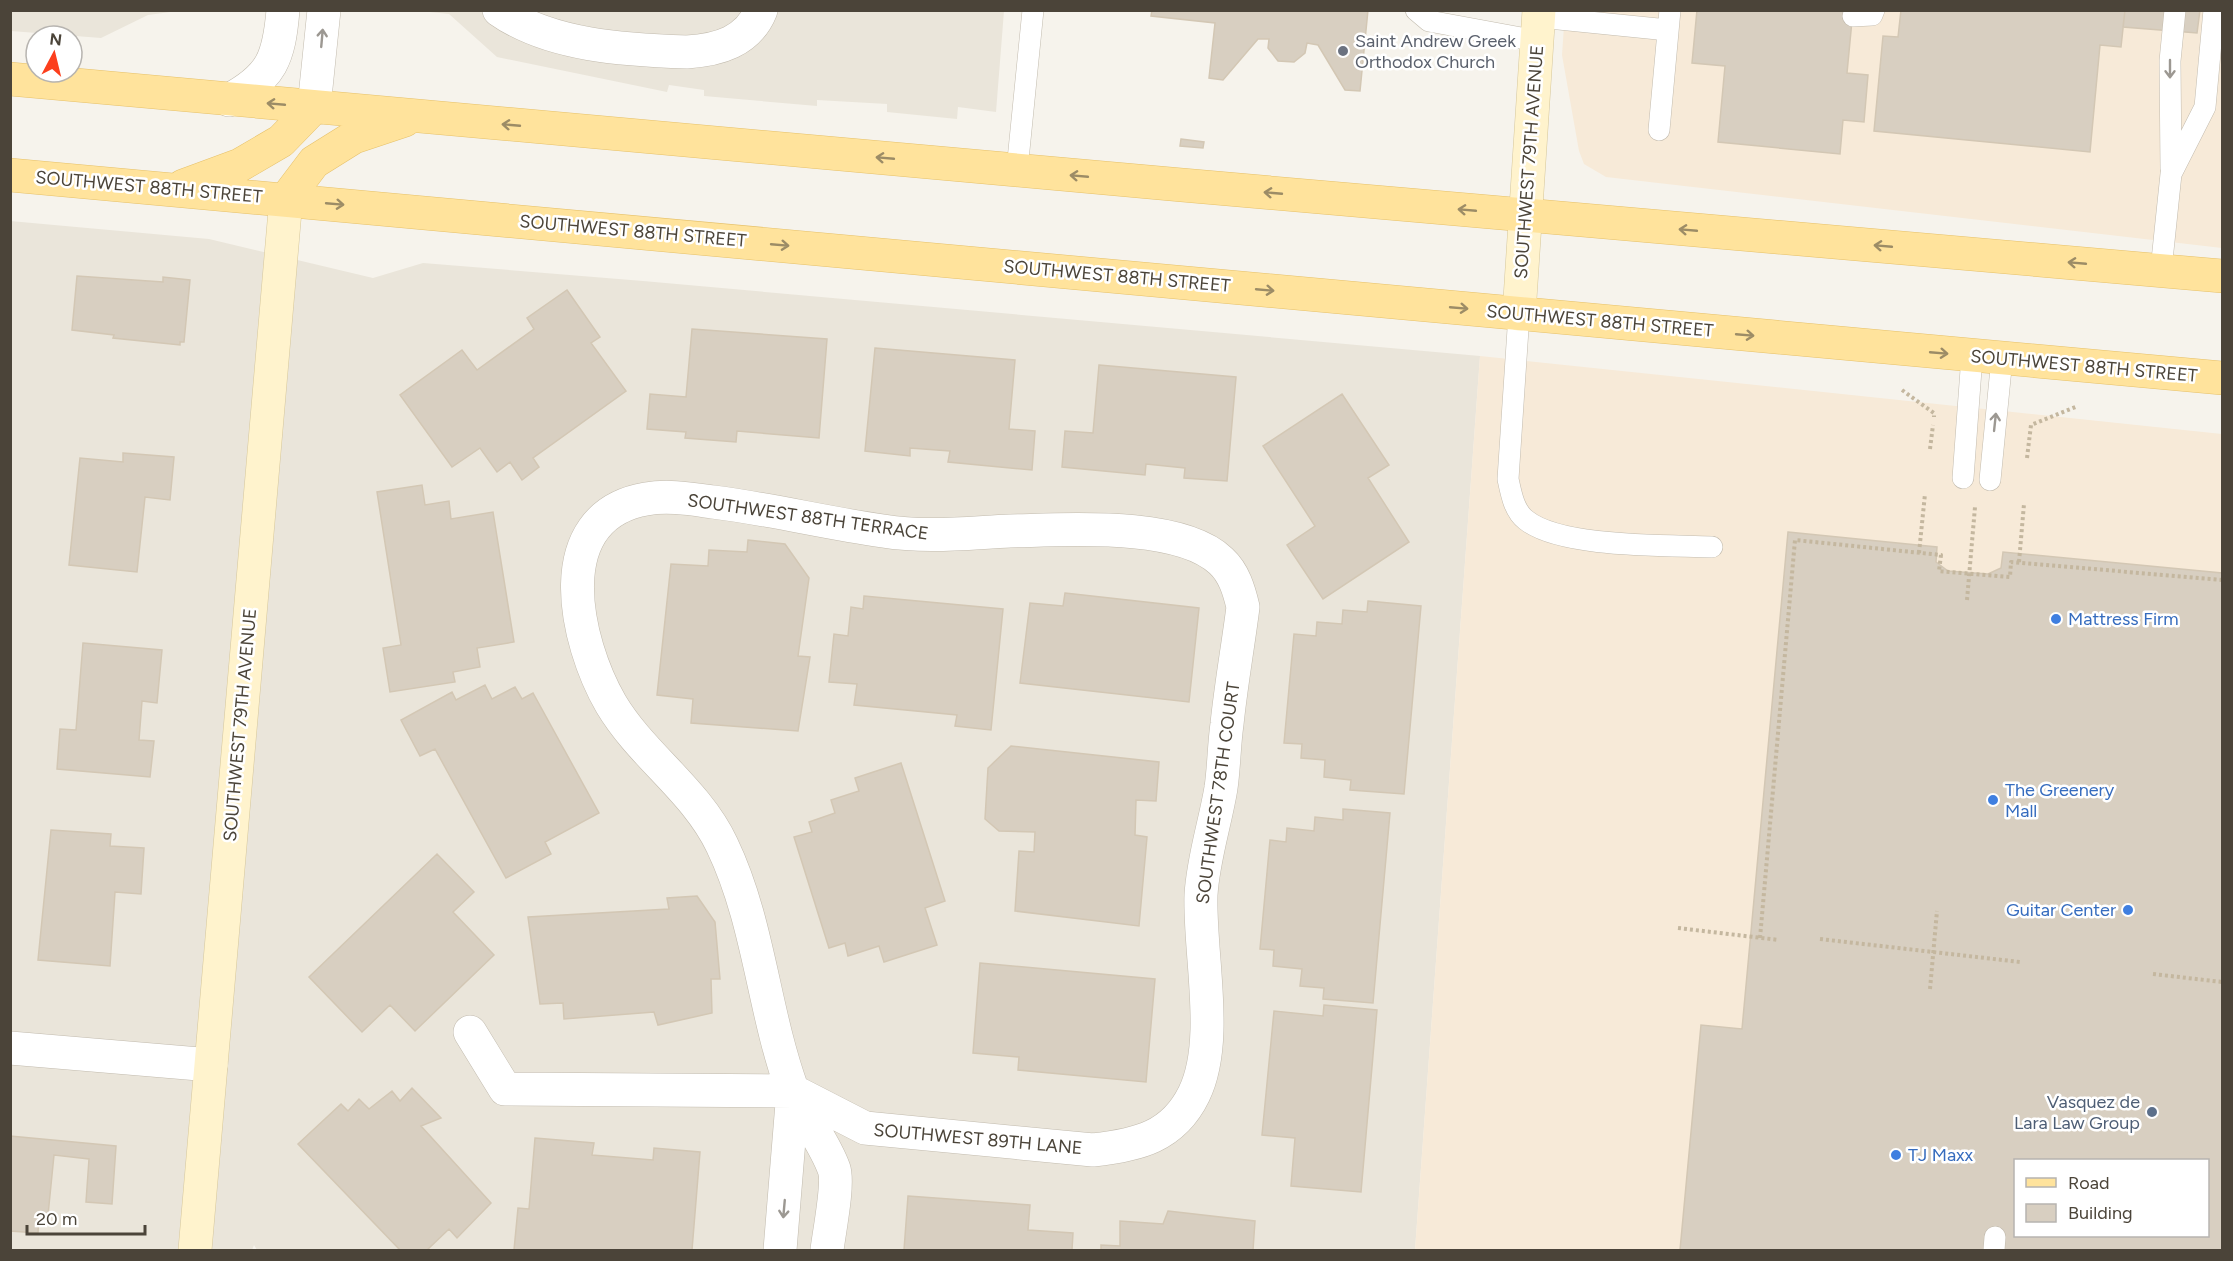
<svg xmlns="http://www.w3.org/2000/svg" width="2233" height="1261" viewBox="0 0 2233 1261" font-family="Figtree,sans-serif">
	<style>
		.residential { fill: #eae5da }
		.commercial { fill: #f7ead8; fill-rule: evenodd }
		.building { fill: #d8cfc1; stroke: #d3c7b4; stroke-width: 1.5; fill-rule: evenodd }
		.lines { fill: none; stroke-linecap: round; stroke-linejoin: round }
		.lane-casing { stroke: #c2bbae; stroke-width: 22 }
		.street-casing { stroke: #c2bbae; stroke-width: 34 }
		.secondary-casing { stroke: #d6c79b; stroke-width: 34 }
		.primary-casing { stroke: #e6c16a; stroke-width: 34 }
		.path { stroke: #c4b79f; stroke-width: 4; stroke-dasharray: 3 3; stroke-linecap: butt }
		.lane { stroke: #fff; stroke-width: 21 }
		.street { stroke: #fff; stroke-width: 33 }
		.secondary { stroke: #fff3cd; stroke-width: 33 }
		.primary { stroke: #ffe39c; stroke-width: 33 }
		.oneway { stroke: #9c9892 }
		.oneway2 { stroke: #9c8c66 }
		.worship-dot { fill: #6b7280; stroke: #fff; stroke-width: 2 }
		.shop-dot { fill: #3f7fe0; stroke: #fff; stroke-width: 2 }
		.service-dot { fill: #5c6f8a; stroke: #fff; stroke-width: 2 }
		.labels { text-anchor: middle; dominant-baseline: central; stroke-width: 5; stroke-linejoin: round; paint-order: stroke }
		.worship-label { font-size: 18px; fill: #5b616d; stroke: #fff; text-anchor: start }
		.street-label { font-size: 18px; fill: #4b4439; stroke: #fff }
		.shop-label { font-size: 18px; fill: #366cbe; stroke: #fff; text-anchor: start }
		.service-label { font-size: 18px; fill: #4e5e75; stroke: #fff; text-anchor: end }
	</style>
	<rect width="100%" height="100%" fill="#f6f3ec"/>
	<path class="residential" d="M 10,11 L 11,10 L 178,11 L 148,15 L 101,38 L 11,31 Z
		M 420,11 L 1004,11 L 996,112 L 958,107 L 957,119 L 887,112 L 887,104 L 817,100 L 817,106 L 704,96 L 704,90 L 669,85 L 667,92 L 497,57 L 449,14 Z
		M 10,221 L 209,239 L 373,278 L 423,263 L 643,281 L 1480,356 L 1415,1250 L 257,1250 L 254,1245 L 252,1250 L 11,1250 Z"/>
	<path class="commercial" d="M 1565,11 L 2222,11 L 2222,248 L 1606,177 L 1584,164 L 1579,151 L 1562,55 Z
		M 1480,356 L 2222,434 L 2222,1250 L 1415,1250 ZM 2016,1160 L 2208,1160 L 2208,1236 L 2016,1236 Z"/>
	<path class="building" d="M 1152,10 L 1368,10 L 1360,91 L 1345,90 L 1318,45 L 1307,43 L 1305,53 L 1294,62 L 1278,61 L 1268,48 L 1269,39 L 1258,39 L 1223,80 L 1209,78 L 1215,23 L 1151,16 Z
		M 1697,10 L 1853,10 L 1847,73 L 1868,75 L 1864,122 L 1843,120 L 1840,154 L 1718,142 L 1725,66 L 1692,63 Z
		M 1901,10 L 2125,10 L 2121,47 L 2100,45 L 2090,152 L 1874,131 L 1883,36 L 1898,37 Z
		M 2125,10 L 2200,10 L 2197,33 L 2123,27 Z
		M 1181,139 L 1204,142 L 1203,148 L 1180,146 Z
		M 77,276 L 163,282 L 163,277 L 190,280 L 184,342 L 180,342 L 180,345 L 113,338 L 114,335 L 72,330 Z
		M 567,290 L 600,337 L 591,343 L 626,391 L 533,458 L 539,467 L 522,480 L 510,462 L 497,472 L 480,448 L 452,467 L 400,395 L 462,350 L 477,370 L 534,329 L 527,318 Z
		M 692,329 L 827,339 L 819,438 L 737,431 L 736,442 L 685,438 L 686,432 L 647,429 L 650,394 L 686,397 Z
		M 875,348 L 1015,360 L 1009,429 L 1035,431 L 1032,470 L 948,462 L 950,451 L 910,448 L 910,456 L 865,451 Z
		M 1099,365 L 1236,377 L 1227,481 L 1184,478 L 1185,468 L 1146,464 L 1145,475 L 1062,467 L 1065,431 L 1093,433 Z
		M 1342,394 L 1389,465 L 1368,478 L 1409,542 L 1323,599 L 1287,545 L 1315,526 L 1263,446 Z
		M 123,453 L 174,457 L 170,500 L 145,497 L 137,572 L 69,565 L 80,458 L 123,462 Z
		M 422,485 L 425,505 L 449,501 L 451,519 L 493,512 L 514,642 L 477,648 L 480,667 L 453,672 L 455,682 L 390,692 L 383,648 L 401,645 L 377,492 Z
		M 1788,532 L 1937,547 L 1936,562 L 1948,571 L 1988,574 L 2001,568 L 2003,552 L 2222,573 L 2222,1250 L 1680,1250 L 1701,1025 L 1742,1029 ZM 2016,1160 L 2208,1160 L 2208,1236 L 2016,1236 Z
		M 748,540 L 785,544 L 809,578 L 798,656 L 810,657 L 798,731 L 691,723 L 693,699 L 657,695 L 671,564 L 708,566 L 709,550 L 747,552 Z
		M 1065,593 L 1199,608 L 1189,702 L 1020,683 L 1030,603 L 1063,606 Z
		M 864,596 L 1003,609 L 991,730 L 955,726 L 957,715 L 854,705 L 857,684 L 829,682 L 834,634 L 848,636 L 851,607 L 863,609 Z
		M 1368,601 L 1421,606 L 1404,794 L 1350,790 L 1351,780 L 1324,777 L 1325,760 L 1301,758 L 1302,744 L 1284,743 L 1294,634 L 1316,636 L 1317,622 L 1342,624 L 1343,610 L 1367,612 Z
		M 83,643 L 162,650 L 157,703 L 142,701 L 139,740 L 154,741 L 150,777 L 57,769 L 60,729 L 76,730 Z
		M 485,685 L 492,699 L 515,687 L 522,699 L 533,693 L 599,813 L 545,842 L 551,854 L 506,878 L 435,749 L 420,756 L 401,720 L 452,692 L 456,700 Z
		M 1011,746 L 1159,762 L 1156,801 L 1136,800 L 1135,835 L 1147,837 L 1139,926 L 1015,911 L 1019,851 L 1034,852 L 1035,832 L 999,831 L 985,819 L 988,768 Z
		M 901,763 L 945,901 L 925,908 L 937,945 L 884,962 L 879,946 L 848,956 L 845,943 L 829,948 L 794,837 L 812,832 L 809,822 L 835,813 L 831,800 L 859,791 L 855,778 Z
		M 1343,809 L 1390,813 L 1373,1003 L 1323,999 L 1324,988 L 1300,986 L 1302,969 L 1273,966 L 1274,950 L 1260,949 L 1270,840 L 1286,842 L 1287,828 L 1314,831 L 1315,817 L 1343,820 Z
		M 51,830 L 111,834 L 110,846 L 144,848 L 141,894 L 115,892 L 110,966 L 38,960 Z
		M 437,854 L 474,892 L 453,912 L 494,955 L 415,1031 L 390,1005 L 362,1032 L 309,977 Z
		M 697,896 L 715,922 L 720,979 L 711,979 L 712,1013 L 658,1025 L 654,1012 L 564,1019 L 563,1003 L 540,1004 L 528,917 L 669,909 L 667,898 Z
		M 980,963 L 1155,979 L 1146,1082 L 1018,1070 L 1019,1057 L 973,1053 Z
		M 1324,1005 L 1377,1010 L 1361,1192 L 1291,1186 L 1295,1138 L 1262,1135 L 1274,1011 L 1323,1016 Z
		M 412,1088 L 441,1118 L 421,1126 L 491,1203 L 457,1238 L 449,1229 L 427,1250 L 400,1250 L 298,1144 L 341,1104 L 348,1111 L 359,1099 L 369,1109 L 392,1091 L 400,1101 Z
		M 10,1136 L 116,1146 L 112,1204 L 86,1202 L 89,1159 L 54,1155 L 48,1215 L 39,1214 L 38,1233 L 10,1231 Z
		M 535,1138 L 594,1143 L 592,1155 L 653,1160 L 654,1148 L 700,1152 L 692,1250 L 514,1250 L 518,1208 L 529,1209 Z
		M 908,1196 L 1030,1205 L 1028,1230 L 1073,1233 L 1072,1250 L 904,1250 Z
		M 1168,1211 L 1255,1221 L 1253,1250 L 1101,1250 L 1101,1245 L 1120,1246 L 1120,1221 L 1163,1224 Z"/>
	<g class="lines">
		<defs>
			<path id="lane" d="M 1416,10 L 1429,21 L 1537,41
				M 1853,16 L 1872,15 L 1874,10
				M 1539,17 L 1668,30
				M 1659,130 L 1670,10
				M 2171,169 L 2170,61 L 2175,10
				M 1017,170 L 1033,10
				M 2161,270 L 2171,174 L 2205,107 L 2214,10
				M 1519,314 L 1508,479 C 1511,493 1514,511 1526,520 C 1561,548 1667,545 1712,547
				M 1963,478 L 1972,356
				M 1990,480 L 2002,358
				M 1994,1250 L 1995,1237"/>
			<path id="street" d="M 499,10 C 550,46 626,50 687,52 C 718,50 748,42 761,10
				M 229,100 C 272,77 279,58 283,10
				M 314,107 L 324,10
				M 470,1032 L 505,1089 L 793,1091 L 865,1128 L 1093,1150 C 1138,1145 1173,1137 1194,1094 C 1220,1041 1199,954 1201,895 C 1203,859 1215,824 1221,788 C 1224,767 1224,745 1227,724 C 1231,685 1238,646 1243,607 C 1239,590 1234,573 1221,561 C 1179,521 1064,530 1010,531 C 967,533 926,538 883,531 C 826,523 770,509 713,502 C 691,499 668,495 646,499 C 546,516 575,642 611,704 C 642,756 696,790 722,845 C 759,922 763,1009 792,1089 C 803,1117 824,1141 834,1169 C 839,1183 829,1233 827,1250
				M 10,1048 L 211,1065
				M 780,1250 L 793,1091"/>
			<path id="secondary" d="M 1519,314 L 1539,10
				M 195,1250 L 286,199"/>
			<path id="primary" d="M 10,79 L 1182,185 L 2222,276
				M 10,175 L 2222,378
				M 183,186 L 240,165 L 281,141 L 314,107
				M 286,199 L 314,162 L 354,137 L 405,120"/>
		</defs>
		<use href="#lane" class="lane-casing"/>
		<use href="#street" class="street-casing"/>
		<use href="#secondary" class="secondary-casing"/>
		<use href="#primary" class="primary-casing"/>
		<path class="path" d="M 1902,390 L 1934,413 L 1934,417
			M 1930,449 L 1933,425
			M 2027,458 L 2031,425 L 2078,406
			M 1919,553 L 1925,494
			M 2019,562 L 2024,504
			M 1967,600 L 1975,507
			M 1678,928 L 1779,940
			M 1760,938 L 1795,540 L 1941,555 L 1939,571 L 2010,577 L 2011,562 L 2222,580
			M 1820,939 L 2020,962
			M 2153,974 L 2222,982
			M 1930,989 L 1937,911"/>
		<use href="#lane" class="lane"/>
		<use href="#street" class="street"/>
		<use href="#secondary" class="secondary"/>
		<use href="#primary" class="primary"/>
	</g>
	<defs><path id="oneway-shaft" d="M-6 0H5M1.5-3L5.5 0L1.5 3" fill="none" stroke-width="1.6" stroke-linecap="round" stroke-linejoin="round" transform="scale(1.5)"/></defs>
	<g class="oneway">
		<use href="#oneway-shaft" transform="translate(322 38) rotate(-85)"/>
		<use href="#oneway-shaft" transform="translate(2170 69) rotate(90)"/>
		<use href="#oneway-shaft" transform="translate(1995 422) rotate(-84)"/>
		<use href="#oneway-shaft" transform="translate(784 1209) rotate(95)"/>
	</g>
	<g class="oneway2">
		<use href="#oneway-shaft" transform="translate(276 104) rotate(-175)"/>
		<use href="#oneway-shaft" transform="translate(511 125) rotate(-175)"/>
		<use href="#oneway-shaft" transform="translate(885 158) rotate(-175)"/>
		<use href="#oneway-shaft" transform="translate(1079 176) rotate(-175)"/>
		<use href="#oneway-shaft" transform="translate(1273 193) rotate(-175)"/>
		<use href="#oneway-shaft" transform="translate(335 204) rotate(5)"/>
		<use href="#oneway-shaft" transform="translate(1467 210) rotate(-175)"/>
		<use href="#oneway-shaft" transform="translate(1688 230) rotate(-175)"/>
		<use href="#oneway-shaft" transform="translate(780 245) rotate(5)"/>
		<use href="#oneway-shaft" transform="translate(1883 246) rotate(-175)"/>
		<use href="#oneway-shaft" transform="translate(2077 263) rotate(-175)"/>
		<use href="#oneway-shaft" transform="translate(1265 290) rotate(5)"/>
		<use href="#oneway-shaft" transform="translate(1459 308) rotate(5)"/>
		<use href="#oneway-shaft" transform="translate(1745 335) rotate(5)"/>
		<use href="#oneway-shaft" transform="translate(1939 353) rotate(5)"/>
	</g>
	<circle class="worship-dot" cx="1343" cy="51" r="6"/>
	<g class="shop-dot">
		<circle cx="2056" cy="619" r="6"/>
		<circle cx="1993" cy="800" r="6"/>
		<circle cx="2128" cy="910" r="6"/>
		<circle cx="1896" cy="1155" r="6"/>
	</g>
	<circle class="service-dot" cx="2152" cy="1112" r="6"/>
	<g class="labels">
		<g class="worship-label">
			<text x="1355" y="41">Saint Andrew Greek<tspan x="1355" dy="21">Orthodox Church</tspan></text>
		</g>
		<g class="street-label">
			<text transform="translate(1529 162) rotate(-86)">SOUTHWEST 79TH AVENUE</text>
			<text transform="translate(149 187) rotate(5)">SOUTHWEST 88TH STREET</text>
			<text transform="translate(633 231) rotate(5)">SOUTHWEST 88TH STREET</text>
			<text transform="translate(1117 276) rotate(5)">SOUTHWEST 88TH STREET</text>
			<text transform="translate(1600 321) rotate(5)">SOUTHWEST 88TH STREET</text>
			<text transform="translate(2084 366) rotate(5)">SOUTHWEST 88TH STREET</text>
			<text transform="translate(808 517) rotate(8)">SOUTHWEST 88TH TERRACE</text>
			<text transform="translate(240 725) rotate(-85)">SOUTHWEST 79TH AVENUE</text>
			<text transform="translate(1218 793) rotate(-82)">SOUTHWEST 78TH COURT</text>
			<text transform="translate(978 1139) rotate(5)">SOUTHWEST 89TH LANE</text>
		</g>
		<g class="shop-label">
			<text x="2068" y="619">Mattress Firm</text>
			<text x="2005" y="790">The Greenery<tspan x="2005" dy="21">Mall</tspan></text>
			<text x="2116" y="910" text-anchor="end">Guitar Center</text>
			<text x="1908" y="1155">TJ Maxx</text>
		</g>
		<g class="service-label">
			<text x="2140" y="1102">Vasquez de<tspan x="2140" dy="21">Lara Law Group</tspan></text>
		</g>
	</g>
	<rect width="2233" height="1261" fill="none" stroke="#4b4439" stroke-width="24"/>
	<rect x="2014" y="1159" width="195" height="78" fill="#ffffff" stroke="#b7b4b0" stroke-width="1.5"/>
	<rect x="2026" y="1178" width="30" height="9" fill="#ffe39c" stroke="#b7b4b0" stroke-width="1.5"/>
	<text x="2068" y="1189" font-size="18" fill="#4b4439">Road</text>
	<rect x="2026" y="1204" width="30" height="18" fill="#d8cfc1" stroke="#b7b4b0" stroke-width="1.5"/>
	<text x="2068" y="1219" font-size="18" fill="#4b4439">Building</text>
	<g transform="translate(54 54) rotate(7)"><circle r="28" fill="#ffffff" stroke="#b7b4b0" stroke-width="1.5"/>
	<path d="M0-4.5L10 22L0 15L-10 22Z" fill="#fc3f1d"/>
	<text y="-9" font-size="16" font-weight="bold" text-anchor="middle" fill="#4b4439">N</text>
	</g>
	<path d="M27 1225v9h118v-9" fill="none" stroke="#4b4439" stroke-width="3"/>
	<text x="36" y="1225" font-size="18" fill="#4b4439" stroke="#ffffff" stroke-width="4.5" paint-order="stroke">20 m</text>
</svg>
